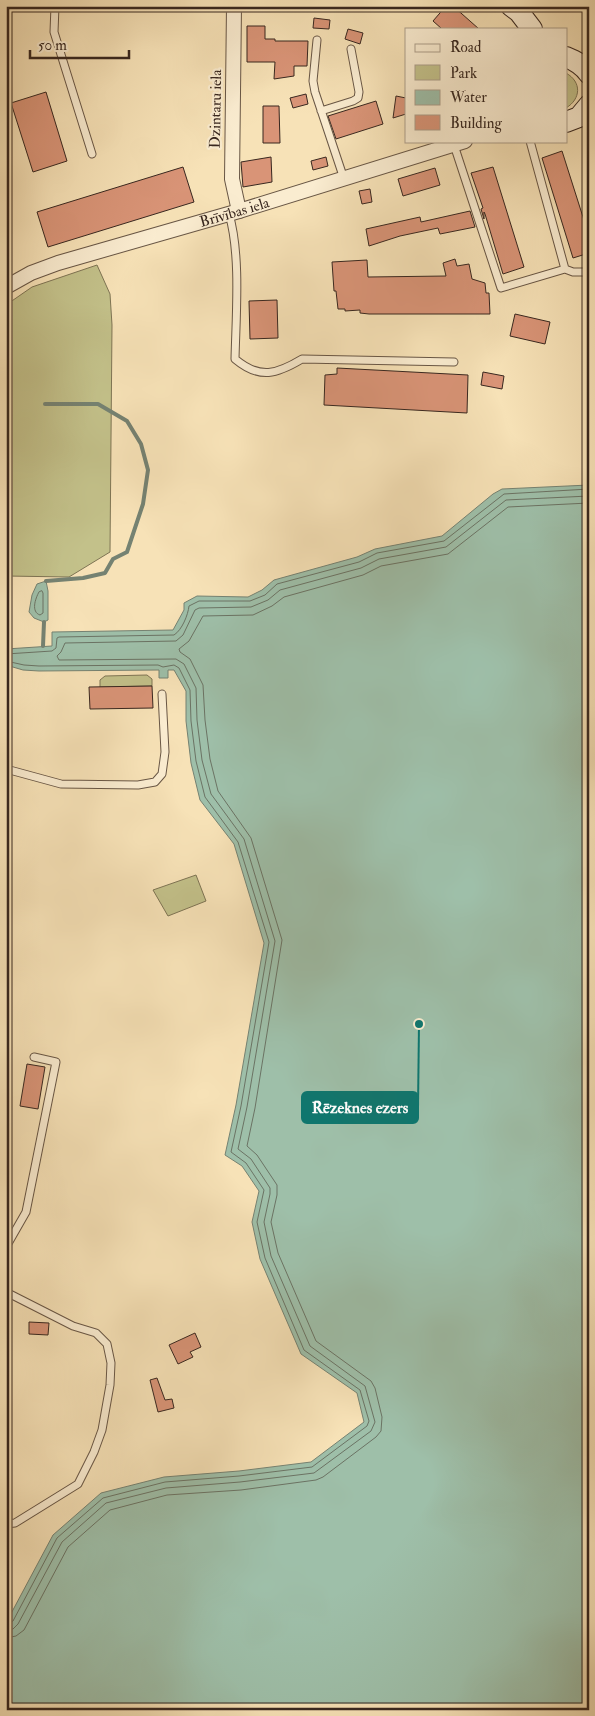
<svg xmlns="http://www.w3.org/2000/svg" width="595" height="1716" viewBox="0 0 595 1716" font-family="'IM FELL Double Pica',serif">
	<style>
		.green { fill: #c3c18a; stroke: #7e7454 }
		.water { fill: #9ebfa9; stroke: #758272 }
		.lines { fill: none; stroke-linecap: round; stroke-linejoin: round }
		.shore { stroke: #6b7364; stroke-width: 1 }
		.stream { stroke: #758272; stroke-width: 4 }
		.building { fill: #d99477; stroke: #38271f }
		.lane-casing { stroke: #685645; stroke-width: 9 }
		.street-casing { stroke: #685645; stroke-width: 16 }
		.secondary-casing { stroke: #38271f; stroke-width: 22 }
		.lane { stroke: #faecd0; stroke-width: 7 }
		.street { stroke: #faecd0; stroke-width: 14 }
		.secondary { stroke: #faecd0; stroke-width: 20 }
		.labels { text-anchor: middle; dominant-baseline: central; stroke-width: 4.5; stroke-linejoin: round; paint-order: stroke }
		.street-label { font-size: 15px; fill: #38271f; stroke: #faecd0 }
		.leader { fill: none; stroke: #0f766e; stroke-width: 2 }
		.callout-dot { fill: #0f766e; stroke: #faecd0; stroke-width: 2 }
		.callout { fill: #0f766e; stroke: #0f766e; stroke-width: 2 }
		.callout-label { font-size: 16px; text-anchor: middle; font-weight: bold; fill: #fff }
	</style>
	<rect width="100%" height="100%" fill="#f7e2b7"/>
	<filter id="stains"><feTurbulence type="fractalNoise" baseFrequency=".004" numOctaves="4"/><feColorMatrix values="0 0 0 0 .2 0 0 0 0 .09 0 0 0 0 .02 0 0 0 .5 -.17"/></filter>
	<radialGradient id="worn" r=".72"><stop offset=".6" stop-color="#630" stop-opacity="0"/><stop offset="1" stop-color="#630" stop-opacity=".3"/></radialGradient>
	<path class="green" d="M 566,73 C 582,82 581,99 566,108 Z
		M 97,265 L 110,294 L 112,325 L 110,552 L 69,577 L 6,576 L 6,305 L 32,287 Z
		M 147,675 L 152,679 L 152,686 L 100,687 L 100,680 L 105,676 Z
		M 196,875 L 206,901 L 168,916 L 153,890 Z"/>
	<path class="water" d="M 589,485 L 589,1710 L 6,1710 L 6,1623 L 53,1535 L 101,1493 L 164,1477 L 239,1471 L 311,1462 L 364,1422 L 357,1393 L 301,1354 L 260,1259 L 252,1222 L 259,1191 L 242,1166 L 225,1155 L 236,1105 L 264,943 L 234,844 L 200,800 L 191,763 L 186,721 L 186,691 L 174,670 L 168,670 L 168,678 L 159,678 L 159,670 L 39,671 L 23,670 L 6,665 L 6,649 L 52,646 L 52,632 L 173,630 L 184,610 L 184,603 L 197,596 L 248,597 L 262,590 L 274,580 L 357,557 L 375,549 L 442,536 L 493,494 L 502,489 Z
		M 46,581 L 48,591 L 48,620 L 44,622 L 34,618 L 29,612 L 32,595 L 37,584 Z"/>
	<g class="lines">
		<path class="shore" d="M 42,591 L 43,593 L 43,613 L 40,615 C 31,612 35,599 39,592 Z
			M 6,654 L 52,651 L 56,648 L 57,638 L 59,637 L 174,635 C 182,630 188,615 189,606 L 199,601 L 250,601 L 265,595 L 277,584 L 359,562 L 377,553 L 444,541 L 504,494 L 589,489
			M 6,661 L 24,665 L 39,666 L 158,665 L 163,667 L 174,665 L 179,668 L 190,690 L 191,721 L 196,761 L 205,797 L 238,842 L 269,942 L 241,1106 L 231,1152 L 246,1163 L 264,1190 L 257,1222 L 265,1258 L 304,1350 L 360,1390 L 369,1421 L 367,1426 L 312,1467 L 239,1476 L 165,1482 L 103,1498 L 57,1538 L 13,1621 L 6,1624
			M 6,1630 L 13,1629 L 18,1624 L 62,1542 L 106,1503 L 166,1488 L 240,1482 L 314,1473 L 371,1431 L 375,1422 L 365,1386 L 310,1346 L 271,1256 L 264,1222 L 270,1194 L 270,1188 L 251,1159 L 238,1149 L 247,1107 L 275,941 L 244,839 L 211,794 L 202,760 L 197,720 L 196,688 L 184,664 L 176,659 L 59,660 L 57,656 L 61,652 L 65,643 L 176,641 L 183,635 L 195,610 L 199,608 L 251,607 L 268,600 L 280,590 L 361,568 L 379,559 L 446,547 L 506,500 L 589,496
			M 6,1638 L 16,1636 L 24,1630 L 68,1547 L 110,1510 L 167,1495 L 241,1490 L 316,1480 L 323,1477 L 376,1437 L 381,1431 L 382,1417 L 375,1388 L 371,1381 L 316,1341 L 278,1253 L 271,1222 L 277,1195 L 277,1185 L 257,1155 L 247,1146 L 255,1108 L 282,940 L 251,838 L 218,791 L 210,759 L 205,720 L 203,685 L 190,659 L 180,652 L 179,649 L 189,641 L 203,616 L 253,615 L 272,606 L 284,597 L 363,575 L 381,566 L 448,554 L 508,507 L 589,503"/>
		<path class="stream" d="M 45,404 L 98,404 L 127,421 L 141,444 L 148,470 L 143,504 L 127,552 L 113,559 L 105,573 L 83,578 L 46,581
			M 43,646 L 44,622"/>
	</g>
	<path class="building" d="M 446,6 L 453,6 L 479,29 L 442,29 L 433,21 Z
		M 314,18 L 330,20 L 329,29 L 313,28 Z
		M 247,26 L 265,26 L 265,39 L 275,39 L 275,41 L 308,41 L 307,66 L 294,66 L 294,76 L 274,79 L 275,62 L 247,62 Z
		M 348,29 L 363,33 L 360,44 L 345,39 Z
		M 46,92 L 67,161 L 33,172 L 11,103 Z
		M 306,94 L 308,104 L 293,108 L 290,98 Z
		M 396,96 L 406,98 L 406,114 L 393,118 Z
		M 376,101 L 383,124 L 336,139 L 328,116 Z
		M 263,106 L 279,106 L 280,143 L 263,143 Z
		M 562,151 L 589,236 L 589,253 L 573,258 L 542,158 Z
		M 271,157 L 272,182 L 243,187 L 241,162 Z
		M 326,157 L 328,166 L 313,170 L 311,161 Z
		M 183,167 L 194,202 L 48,247 L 37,212 Z
		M 493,167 L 524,267 L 503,274 L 485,214 L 484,212 L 484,219 L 481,209 L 483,208 L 471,173 Z
		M 435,168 L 440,185 L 403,196 L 398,179 Z
		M 370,189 L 372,202 L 362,204 L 359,191 Z
		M 470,211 L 475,227 L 440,234 L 438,228 L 400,236 L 369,246 L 366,229 L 420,217 L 421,222 Z
		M 455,259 L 457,266 L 469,264 L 472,279 L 485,283 L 486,293 L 489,293 L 490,314 L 369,314 L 360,313 L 360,310 L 345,311 L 345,309 L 338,309 L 336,291 L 334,291 L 332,262 L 367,260 L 368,277 L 446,276 L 443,263 Z
		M 277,300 L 278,338 L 250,339 L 249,301 Z
		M 515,314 L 550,322 L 545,344 L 510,336 Z
		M 337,368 L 468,375 L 467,413 L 324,405 L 325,375 L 337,374 Z
		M 483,372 L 504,376 L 502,389 L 481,385 Z
		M 152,686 L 153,708 L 90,709 L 89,687 Z
		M 27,1064 L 45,1067 L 38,1109 L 20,1106 Z
		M 29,1322 L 49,1323 L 48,1335 L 29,1334 Z
		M 195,1333 L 201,1347 L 190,1352 L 193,1357 L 178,1364 L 169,1345 Z
		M 157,1378 L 165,1400 L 172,1399 L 174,1408 L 158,1412 L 150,1380 Z"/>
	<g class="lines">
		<defs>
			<path id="lane" d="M 55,6 L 54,32 L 92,154
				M 317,40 L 313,81 L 315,92 L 344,179
				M 321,111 L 353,101 L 358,98 L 359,92 L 351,49
				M 454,145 L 501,288 L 565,269 L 530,141
				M 229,214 C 241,255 236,315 235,359 C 260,380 277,374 302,359 L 454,362
				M 565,269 L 573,272 L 589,272
				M 6,769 L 61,784 L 138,785 L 155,782 L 162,774 L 165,752 L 162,694
				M 6,1247 L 26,1212 L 56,1062 L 34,1057
				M 6,1292 L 73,1326 L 96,1333 L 107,1344 L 111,1363 L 110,1385 L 102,1430 L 94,1452 L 78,1484 L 15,1523 L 6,1524"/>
			<g id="street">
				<path d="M 234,6 L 232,179 L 239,211"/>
				<path id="s1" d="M 6,287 L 31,273 L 58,263 L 239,211 L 465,141"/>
			</g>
			<path id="secondary" d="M 511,6 L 519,12 L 532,29
				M 566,57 C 576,61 583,65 589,74
				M 566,122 L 579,117 L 589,105"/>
		</defs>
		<use href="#lane" class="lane-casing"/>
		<use href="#street" class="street-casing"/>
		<use href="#secondary" class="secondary-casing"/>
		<use href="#lane" class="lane"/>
		<use href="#street" class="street"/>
		<use href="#secondary" class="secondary"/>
	</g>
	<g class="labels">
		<g class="street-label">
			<text transform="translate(216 109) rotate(-89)">Dzintaru iela</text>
			<text stroke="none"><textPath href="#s1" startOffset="241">Brīvības iela</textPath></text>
		</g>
	</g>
	<path class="leader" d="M419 1024L418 1108"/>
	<circle class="callout-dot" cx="419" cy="1024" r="5"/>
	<rect class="callout" x="302" y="1092" width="116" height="31" rx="5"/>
	<g class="callout-label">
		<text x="360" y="1113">Rēzeknes ezers</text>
	</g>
	<rect width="595" height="1716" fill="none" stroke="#f7e2b7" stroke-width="25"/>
	<rect x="8" y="8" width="580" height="1701" fill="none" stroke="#38271f" stroke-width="2.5"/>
	<rect x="12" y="12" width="570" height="1691" fill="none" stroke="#38271f"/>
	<rect x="405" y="28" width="162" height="115" fill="#faecd0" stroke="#ac9d89"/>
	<rect x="415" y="44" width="25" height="8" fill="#faecd0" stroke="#ac9d89"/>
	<text x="450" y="52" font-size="15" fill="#38271f">Road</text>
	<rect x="415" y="65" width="25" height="15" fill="#c3c18a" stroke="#ac9d89"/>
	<text x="450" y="78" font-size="15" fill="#38271f">Park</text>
	<rect x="415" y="90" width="25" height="15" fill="#9ebfa9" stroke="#ac9d89"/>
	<text x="450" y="102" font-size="15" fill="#38271f">Water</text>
	<rect x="415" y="115" width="25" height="15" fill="#d99477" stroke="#ac9d89"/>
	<text x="450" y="128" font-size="15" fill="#38271f">Building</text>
	<path d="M30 50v8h99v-8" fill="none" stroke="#38271f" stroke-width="2.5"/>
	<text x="38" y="50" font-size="15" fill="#38271f" stroke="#faecd0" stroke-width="4" paint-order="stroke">50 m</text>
	<rect width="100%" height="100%" filter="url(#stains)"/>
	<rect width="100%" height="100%" fill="url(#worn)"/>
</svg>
